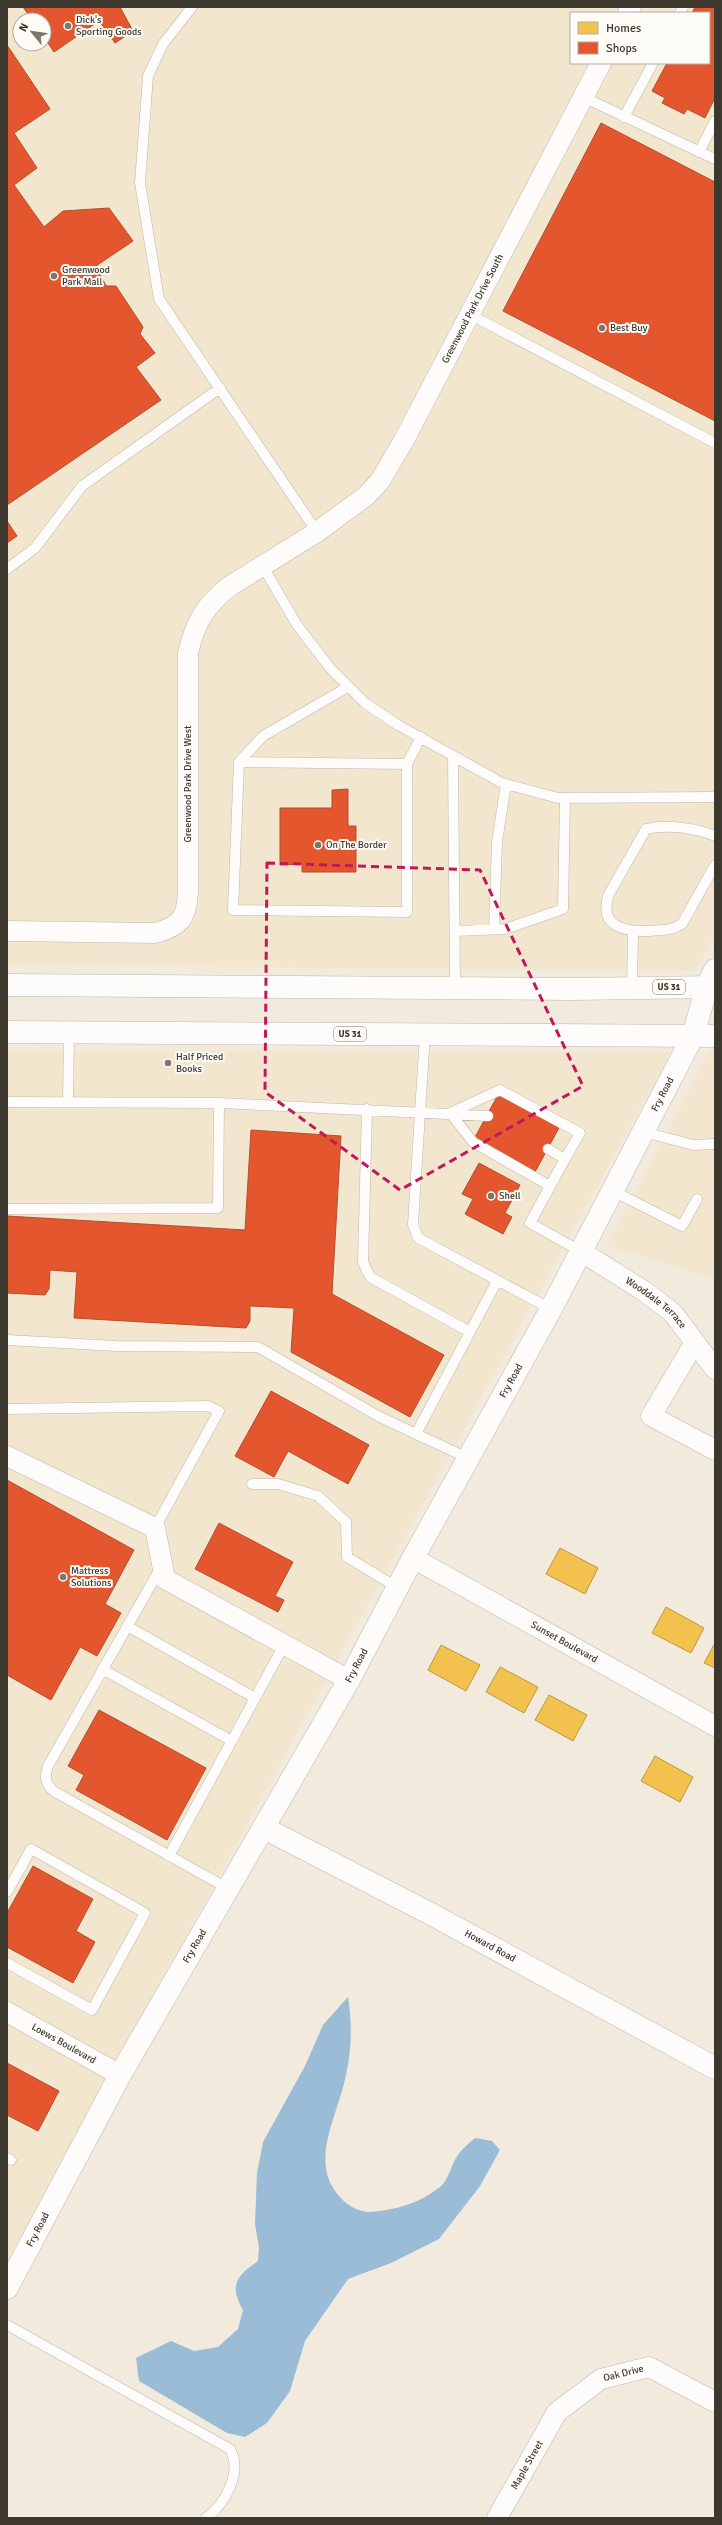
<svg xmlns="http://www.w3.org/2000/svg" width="722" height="2525" viewBox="0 0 722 2525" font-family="Signika,sans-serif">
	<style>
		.built { fill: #f3e6ce; fill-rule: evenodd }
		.water { fill: #9abcd7 }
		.homes { fill: #f2c14e; stroke: #bc9844 }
		.shops { fill: #e4572e; stroke: #b24e2e }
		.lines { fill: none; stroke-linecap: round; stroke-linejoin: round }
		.lane-casing { stroke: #beb7ad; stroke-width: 11 }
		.street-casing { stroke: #beb7ad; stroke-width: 21 }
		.secondary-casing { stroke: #beb7ad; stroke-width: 23 }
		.primary-casing { stroke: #beb7ad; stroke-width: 23 }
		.lane { stroke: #fdfcfa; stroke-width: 10 }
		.street { stroke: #fdfcfa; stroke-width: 20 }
		.secondary { stroke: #fdfcfa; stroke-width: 22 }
		.primary { stroke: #fdfcfa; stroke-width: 22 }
		.marked { fill: none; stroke: #c2185b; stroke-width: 3; stroke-dasharray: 8 5; stroke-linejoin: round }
		.poi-dot { fill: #7c766b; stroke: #fdfbf6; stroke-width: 1.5 }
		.labels { text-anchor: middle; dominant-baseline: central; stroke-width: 4; stroke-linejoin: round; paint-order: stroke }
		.shield { fill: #fdfbf6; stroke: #77726a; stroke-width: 1 }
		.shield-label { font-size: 9px; font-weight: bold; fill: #3d382e }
		.poi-label { font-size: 10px; fill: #3d382e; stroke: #fdfbf6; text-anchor: start }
		.street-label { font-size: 10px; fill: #3d382e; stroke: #fdfbf6 }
	</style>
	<rect width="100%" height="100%" fill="#f2eadc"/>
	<path class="built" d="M 7,7 L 715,7 L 715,935 L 695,971 L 7,965 ZM 571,13 L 709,13 L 709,63 L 571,63 ZM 20,20 L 44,20 L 44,44 L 20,44 Z
		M 7,1050 L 671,1052 L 7,2262 Z
		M 710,1050 L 715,1050 L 715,1278 L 607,1246 Z"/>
	<path class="water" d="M 348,1997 C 352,2023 352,2048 346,2075 C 338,2116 307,2164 341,2198 C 348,2206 359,2212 370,2212 C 396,2210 420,2203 440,2187 C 449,2180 451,2164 458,2155 C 462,2149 469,2143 475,2138 L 492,2141 L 500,2150 L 480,2186 L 439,2239 L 391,2263 L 348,2279 L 305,2341 L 290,2391 L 267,2423 L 245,2437 L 227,2433 L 139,2381 L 136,2358 L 171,2341 L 194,2351 L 218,2347 L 238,2329 L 243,2310 C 229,2285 236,2276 258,2261 L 259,2248 L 255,2224 L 257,2173 L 263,2142 L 305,2066 L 323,2025 Z"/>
	<path class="homes" d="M 560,1548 L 598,1568 L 585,1594 L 546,1574 Z
		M 666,1607 L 704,1628 L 691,1653 L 652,1633 Z
		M 715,1643 L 715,1668 L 704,1663 Z
		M 441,1645 L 480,1665 L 466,1691 L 428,1670 Z
		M 500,1667 L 538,1687 L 524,1713 L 486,1692 Z
		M 549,1695 L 587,1715 L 573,1741 L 535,1720 Z
		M 655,1756 L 693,1777 L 680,1802 L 641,1781 Z"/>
	<path class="shops" d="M 23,7 L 120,7 L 133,31 L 115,43 L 99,21 L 54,52 L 44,37 L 44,20 L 32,20 Z
		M 695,7 L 715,7 L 715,98 L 705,118 L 687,109 L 684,114 L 662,103 L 665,98 L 652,91 L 667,63 L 709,63 L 709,13 L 692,13 Z
		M 7,45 L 50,109 L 14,133 L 37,168 L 14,185 L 44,227 L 63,211 L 109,208 L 133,241 L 96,266 L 106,286 L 116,286 L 143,327 L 140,334 L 155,353 L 136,367 L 161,400 L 7,505 Z
		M 601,123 L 715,182 L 715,421 L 503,311 Z
		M 7,521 L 17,536 L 7,543 Z
		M 348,789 L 348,826 L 356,826 L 356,872 L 302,872 L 302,864 L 280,865 L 280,808 L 332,808 L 332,790 Z
		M 499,1093 L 560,1126 L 535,1172 L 474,1139 Z
		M 251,1130 L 341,1136 L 332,1294 L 444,1355 L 410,1417 L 291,1352 L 294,1308 L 250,1306 L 250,1321 L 246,1328 L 74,1318 L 77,1272 L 50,1270 L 49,1289 L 45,1295 L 7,1293 L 7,1216 L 245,1230 Z
		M 479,1163 L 520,1185 L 505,1213 L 512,1217 L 503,1234 L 465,1214 L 473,1199 L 462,1194 Z
		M 271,1391 L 369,1445 L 348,1484 L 288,1451 L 274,1477 L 235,1456 Z
		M 7,1480 L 134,1550 L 105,1604 L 121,1613 L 97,1656 L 80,1647 L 51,1700 L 7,1675 Z
		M 219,1523 L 293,1562 L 275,1596 L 284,1600 L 278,1612 L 195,1569 Z
		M 99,1710 L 206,1768 L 167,1840 L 76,1790 L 84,1775 L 68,1766 Z
		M 33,1866 L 93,1899 L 76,1931 L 95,1942 L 73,1983 L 7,1947 L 7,1913 Z
		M 7,2063 L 59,2091 L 38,2131 L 7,2115 Z"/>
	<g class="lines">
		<defs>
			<path id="lane" d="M 192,7 L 163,44 L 148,76 L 140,183 L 159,299 L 317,532
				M 680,13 L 683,7
				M 583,97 L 715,159
				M 624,117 L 653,63
				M 699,152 L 715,121
				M 469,314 L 715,443
				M 262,565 L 297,625 L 330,668 L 365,703 L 398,725 L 502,783 L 558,798 L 715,797
				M 7,569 L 35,548 L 82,486 L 220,388
				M 348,687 L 263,736 L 239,762 L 233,910 L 407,912 L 407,764 L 421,737
				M 453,756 L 455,988
				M 239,762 L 407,764
				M 715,836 C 696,828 667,824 646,829 L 609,894 C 598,926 623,932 649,931 C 661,930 671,931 682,924 L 715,865
				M 494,929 L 497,842 L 506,784
				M 455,931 L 505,929 L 563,909 L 565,798
				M 632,989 L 633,932
				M 425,1034 L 413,1224 L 418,1238 L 551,1309
				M 7,1102 L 219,1103 L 488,1116
				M 68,1102 L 69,1032
				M 367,1109 L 363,1262 L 370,1277 L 470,1332
				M 644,1132 L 693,1145 L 715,1144
				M 548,1149 L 565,1159 L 530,1223 L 582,1252
				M 550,1186 L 473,1142 L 450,1113 L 500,1090 L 580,1133 L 565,1159
				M 613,1191 L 682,1226 L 697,1199
				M 7,1209 L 218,1208 L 219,1103
				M 7,1340 L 117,1346 L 258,1347 L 378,1416 L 416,1434
				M 7,1409 L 208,1406 L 219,1411 L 155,1528
				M 468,1458 L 416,1434 L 497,1281
				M 252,1484 L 278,1484 L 318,1496 L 346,1522 L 347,1557 L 398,1588
				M 161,1567 L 48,1766 C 44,1777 45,1785 55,1792 L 229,1889
				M 127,1626 L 255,1698
				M 102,1669 L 232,1741
				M 169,1856 L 284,1645
				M 7,1892 L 31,1849 L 145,1913 L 92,2010 L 7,1963
				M 7,2158 L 11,2160
				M 7,2325 L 230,2449 C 243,2472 225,2504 206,2518"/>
			<g id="street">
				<path d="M 628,13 L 631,7"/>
				<path id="s1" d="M 7,931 L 156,933 C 180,926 187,918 188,892 L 188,653 C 195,623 205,605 230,586 L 317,532 L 366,496 L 380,481 L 403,442 L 601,63"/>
				<path id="s2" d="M 582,1252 L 644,1291 L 673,1313 L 715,1369"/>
				<path d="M 695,1342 L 651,1416 L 715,1450"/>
				<path d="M 7,1456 L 155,1528 L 165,1579 L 349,1680"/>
				<path id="s3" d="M 413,1558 L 715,1726"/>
				<path id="s4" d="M 7,2012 L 120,2075"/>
				<path id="s5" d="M 497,2518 L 557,2412 L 601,2379 L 649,2367 L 715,2402"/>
			</g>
			<g id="secondary">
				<path id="s6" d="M 264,1828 L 431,1914 L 715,2068"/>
				<path id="s7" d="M 7,2288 L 120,2075 L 349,1680 L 413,1558 L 551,1309 L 693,1036 L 707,986 L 715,970"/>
			</g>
			<path id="primary" d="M 7,985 L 573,989 L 715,987
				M 7,1032 L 715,1036"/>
		</defs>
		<use href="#lane" class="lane-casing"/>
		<use href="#street" class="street-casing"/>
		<use href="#secondary" class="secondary-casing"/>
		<use href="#primary" class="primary-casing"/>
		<use href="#lane" class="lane"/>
		<use href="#street" class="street"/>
		<use href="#secondary" class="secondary"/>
		<use href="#primary" class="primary"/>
	</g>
	<path class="marked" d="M 267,863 L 480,870 L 583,1086 L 400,1190 L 265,1092 Z"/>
	<g class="poi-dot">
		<circle cx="68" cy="26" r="4"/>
		<circle cx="54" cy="276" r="4"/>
		<circle cx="602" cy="328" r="4"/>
		<circle cx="318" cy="845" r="4"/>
		<circle cx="168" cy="1063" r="4"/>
		<circle cx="491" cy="1196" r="4"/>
		<circle cx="63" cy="1577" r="4"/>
	</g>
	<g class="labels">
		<g class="shield">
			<rect x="653" y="980" width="32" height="14" rx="3"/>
			<rect x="334" y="1027" width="32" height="14" rx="3"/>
		</g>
		<g class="shield-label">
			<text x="669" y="987">US 31</text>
			<text x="350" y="1034">US 31</text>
		</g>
		<g class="poi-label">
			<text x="76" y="20">Dick's<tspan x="76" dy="12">Sporting Goods</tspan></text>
			<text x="62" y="270">Greenwood<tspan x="62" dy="12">Park Mall</tspan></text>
			<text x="610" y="328">Best Buy</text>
			<text x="326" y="845">On The Border</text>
			<text x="176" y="1057">Half Priced<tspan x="176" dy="12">Books</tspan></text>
			<text x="499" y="1196">Shell</text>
			<text x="71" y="1571">Mattress<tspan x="71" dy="12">Solutions</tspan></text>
		</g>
		<g class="street-label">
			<text stroke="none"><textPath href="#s1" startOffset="906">Greenwood Park Drive South</textPath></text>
			<text transform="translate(188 784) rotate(-90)">Greenwood Park Drive West</text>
			<text stroke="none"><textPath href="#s7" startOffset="1362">Fry Road</textPath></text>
			<text stroke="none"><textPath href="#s2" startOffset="90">Wooddale Terrace</textPath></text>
			<text stroke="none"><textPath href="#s7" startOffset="1038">Fry Road</textPath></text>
			<text stroke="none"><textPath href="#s3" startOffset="173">Sunset Boulevard</textPath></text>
			<text stroke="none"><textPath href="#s7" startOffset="714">Fry Road</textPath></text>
			<text stroke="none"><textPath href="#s6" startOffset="255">Howard Road</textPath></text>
			<text stroke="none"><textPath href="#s7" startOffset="390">Fry Road</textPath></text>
			<text stroke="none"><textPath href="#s4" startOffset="65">Loews Boulevard</textPath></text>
			<text stroke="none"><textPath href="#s7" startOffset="66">Fry Road</textPath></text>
			<text stroke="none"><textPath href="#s5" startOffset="200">Oak Drive</textPath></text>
			<text stroke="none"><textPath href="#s5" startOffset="61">Maple Street</textPath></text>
		</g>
	</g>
	<rect width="722" height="2525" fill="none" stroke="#3d382e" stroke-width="16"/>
	<rect x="570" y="12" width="140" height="52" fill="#fdfbf6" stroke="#b0ada6"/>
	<rect x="578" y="22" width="20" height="12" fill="#f2c14e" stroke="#b0ada6"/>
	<text x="606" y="32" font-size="12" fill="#3d382e">Homes</text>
	<rect x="578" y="42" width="20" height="12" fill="#e4572e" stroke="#b0ada6"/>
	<text x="606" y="52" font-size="12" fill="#3d382e">Shops</text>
	<g transform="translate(32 32) rotate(299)"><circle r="19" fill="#fdfbf6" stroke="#b0ada6"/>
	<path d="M0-3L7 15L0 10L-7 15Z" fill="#7c766b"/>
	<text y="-6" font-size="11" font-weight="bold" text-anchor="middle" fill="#3d382e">N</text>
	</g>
</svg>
